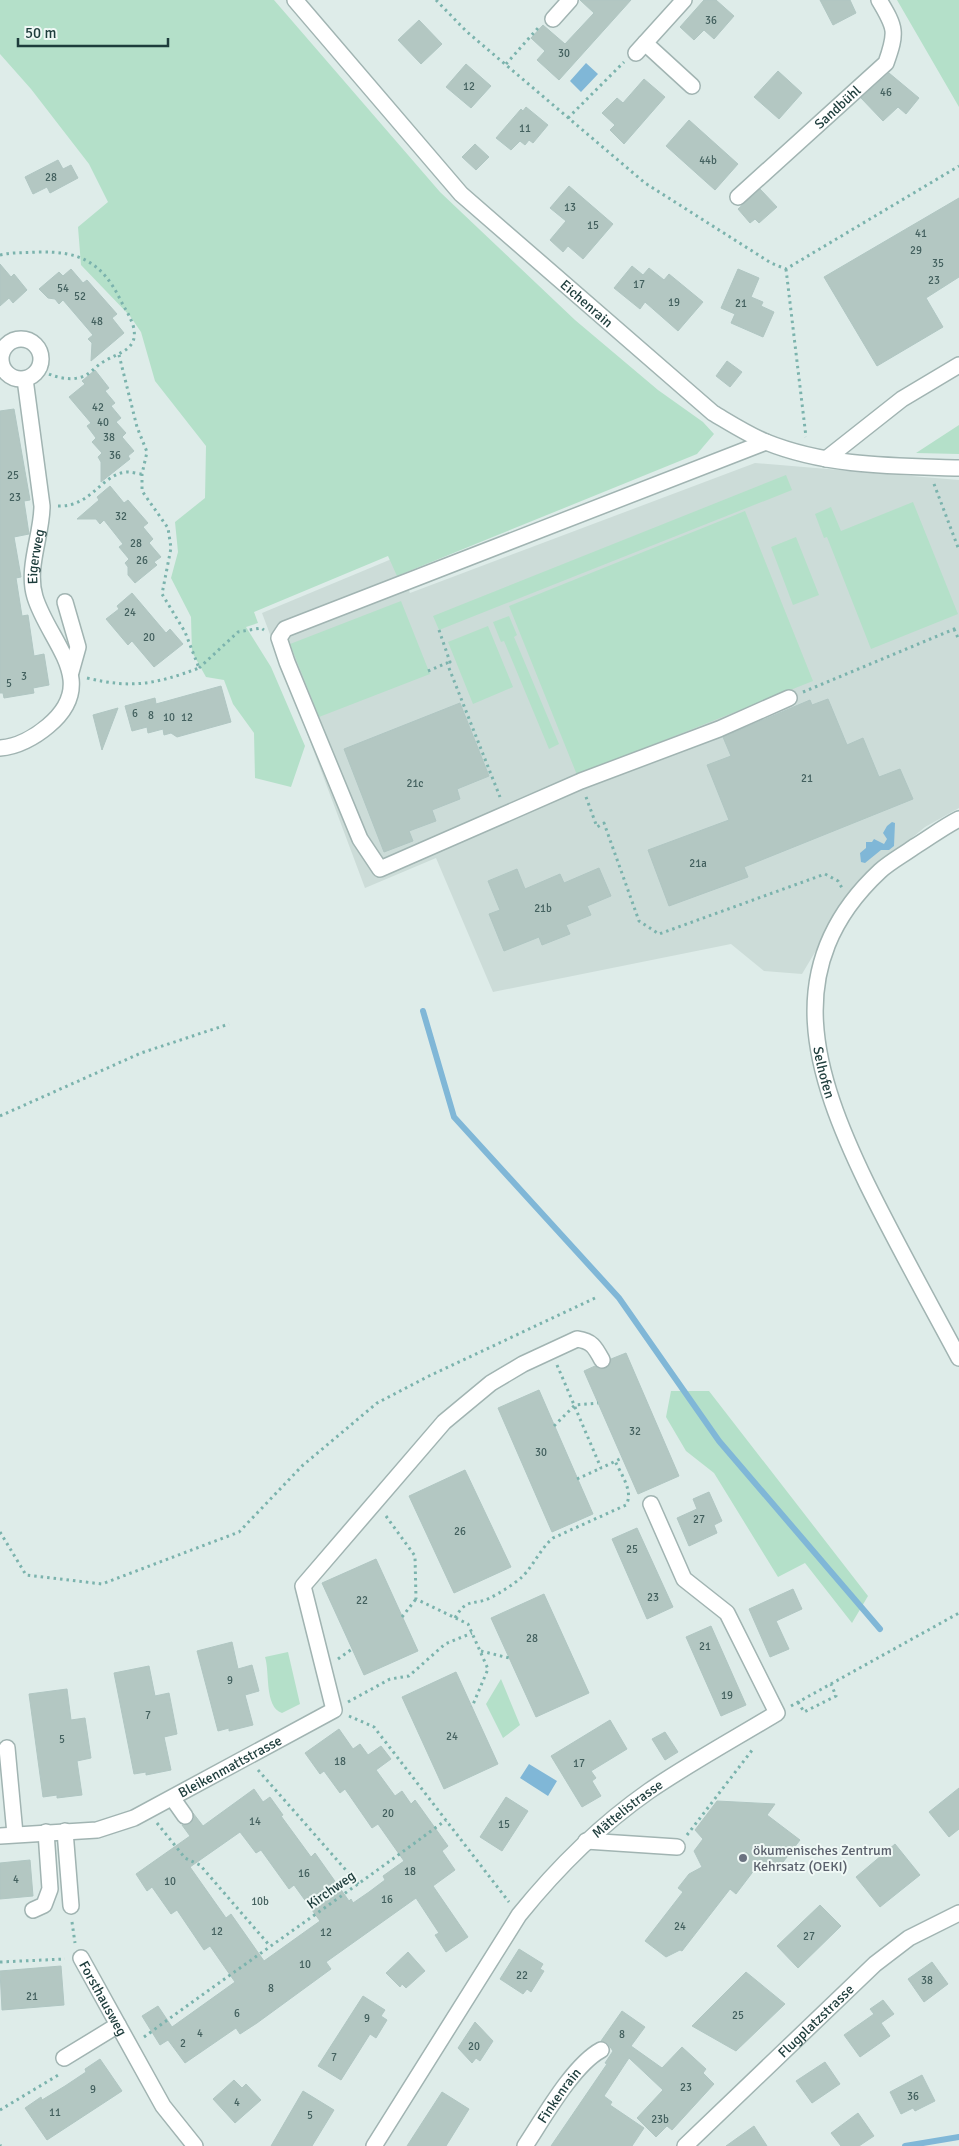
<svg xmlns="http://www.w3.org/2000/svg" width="959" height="2146" viewBox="0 0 959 2146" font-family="Signika,sans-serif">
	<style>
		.built { fill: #ccdcd8 }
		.green { fill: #b4e0c9 }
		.water { fill: #80b7d7 }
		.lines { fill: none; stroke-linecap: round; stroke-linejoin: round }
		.stream { stroke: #80b7d7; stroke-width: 6 }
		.building { fill: #b3c7c2; stroke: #b0c6c2; fill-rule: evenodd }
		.minor-casing { stroke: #a1b4b2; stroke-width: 18 }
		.path { stroke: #7bb3ad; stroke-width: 3; stroke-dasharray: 2.5 4; stroke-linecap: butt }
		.minor { stroke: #fff; stroke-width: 15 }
		.worship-dot { fill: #6b7280; stroke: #eff8f5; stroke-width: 2 }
		.labels { text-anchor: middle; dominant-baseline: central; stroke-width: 4; stroke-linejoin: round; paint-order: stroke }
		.number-label { font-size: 11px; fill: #43605e }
		.street-label { font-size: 14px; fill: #1e3d3c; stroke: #eff8f5 }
		.worship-label { font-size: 14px; fill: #5b616d; stroke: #eff8f5; text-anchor: start }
	</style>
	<rect width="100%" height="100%" fill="#deece9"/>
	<path class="built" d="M 755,463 L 959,480 L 959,808 L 925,827 L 855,885 L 802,974 L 764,971 L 731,944 L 493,992 L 436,858 L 365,888 L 262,613 L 394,558 L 410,593 Z"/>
	<path class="green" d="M 0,0 L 274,0 L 440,192 L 575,320 L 658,390 L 703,422 L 714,434 L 697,454 L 397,576 L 388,556 L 254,612 L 258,623 L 246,627 L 271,667 L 305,746 L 291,787 L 255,778 L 254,733 L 233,704 L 224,680 L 206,677 L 192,652 L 191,617 L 171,578 L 178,552 L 175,522 L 205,498 L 206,446 L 155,381 L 141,332 L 130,316 L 81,265 L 78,227 L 108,202 L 89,164 L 31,89 L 0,54 Z
		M 897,0 L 959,0 L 959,107 Z
		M 959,425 L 959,454 L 916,453 Z
		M 786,475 L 792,490 L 439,630 L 433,616 Z
		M 913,502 L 958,614 L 871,649 L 827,537 L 824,538 L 815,514 L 831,507 L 841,531 Z
		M 745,511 L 813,681 L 577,775 L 509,606 Z
		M 796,537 L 819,595 L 793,605 L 771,547 Z
		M 401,601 L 430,674 L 319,717 L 290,644 Z
		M 509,616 L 517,635 L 514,637 L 559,744 L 549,749 L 504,641 L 501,642 L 493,622 Z
		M 488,626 L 513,687 L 473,704 L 448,642 Z
		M 671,1391 L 709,1391 L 868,1596 L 852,1623 L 805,1563 L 778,1577 L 714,1473 L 686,1451 L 666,1417 Z
		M 288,1652 L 300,1704 L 282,1713 C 264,1707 270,1672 265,1657 Z
		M 501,1679 L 520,1725 L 503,1738 L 486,1704 Z"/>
	<path class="water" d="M 586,63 L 598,74 L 581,92 L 570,81 Z
		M 892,822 L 895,823 L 894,846 L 889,850 L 881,850 L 865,863 L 861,862 L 860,853 L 866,848 L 866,842 L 872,842 L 874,839 L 884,844 L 887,839 L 883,833 L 887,826 Z
		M 529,1764 L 557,1781 L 548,1796 L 520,1778 Z"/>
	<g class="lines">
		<path class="stream" d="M 423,1011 L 454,1117 L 619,1298 L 719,1441 L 880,1629
			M 905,2146 L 959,2137"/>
	</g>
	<path class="building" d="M 580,0 L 631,0 L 559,80 L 537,60 L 545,51 L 531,38 L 543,25 L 565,44 L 594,13 Z
		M 704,0 L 716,0 L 734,16 L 714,39 L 704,30 L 694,40 L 680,27 Z
		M 820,0 L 850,0 L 856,13 L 833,25 Z
		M 419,20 L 442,44 L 421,64 L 398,40 Z
		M 466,64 L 491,86 L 471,108 L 446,87 Z
		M 778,71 L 802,93 L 779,119 L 754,97 Z
		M 889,73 L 919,98 L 906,114 L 898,107 L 883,121 L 861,98 Z
		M 644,79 L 665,97 L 624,144 L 610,130 L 615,125 L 602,113 L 617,98 L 623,103 Z
		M 526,107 L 548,125 L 533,143 L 529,140 L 525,145 L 520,141 L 511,150 L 496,138 L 521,109 L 523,111 Z
		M 689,120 L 738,164 L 715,190 L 666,146 Z
		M 475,144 L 489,157 L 476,170 L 462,157 Z
		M 58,160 L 63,169 L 71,165 L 78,178 L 50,193 L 47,187 L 33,194 L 25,177 Z
		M 569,186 L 613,224 L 583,259 L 568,246 L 563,252 L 550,240 L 566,221 L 550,208 Z
		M 760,189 L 777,207 L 759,223 L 755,219 L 750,223 L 738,209 Z
		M 959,198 L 959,277 L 926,298 L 943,327 L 877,366 L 824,277 Z
		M 0,264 L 11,277 L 14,274 L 27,290 L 13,303 L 9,298 L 0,306 Z
		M 632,266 L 643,275 L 649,268 L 664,280 L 669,274 L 703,302 L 678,331 L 645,302 L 640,309 L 614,288 Z
		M 71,269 L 83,283 L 87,280 L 117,314 L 112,318 L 124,333 L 91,361 L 92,343 L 88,339 L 93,335 L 63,300 L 59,304 L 55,299 L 48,298 L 39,289 L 59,272 L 63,276 Z
		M 738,269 L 759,278 L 751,297 L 763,302 L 761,306 L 774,312 L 763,337 L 731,323 L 735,314 L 721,308 Z
		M 727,361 L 742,372 L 730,387 L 716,376 Z
		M 95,370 L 109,388 L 105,391 L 115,403 L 111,406 L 121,418 L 116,422 L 126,433 L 122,437 L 134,451 L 128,456 L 130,459 L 101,482 L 101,462 L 98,457 L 102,453 L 92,442 L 96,438 L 87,426 L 91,423 L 69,397 L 85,384 L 82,381 Z
		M 14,409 L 30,500 L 24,501 L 29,534 L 14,537 L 21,577 L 16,578 L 22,616 L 28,615 L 34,656 L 44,654 L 49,685 L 33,688 L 34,693 L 4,698 L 3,693 L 0,693 L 0,411 Z
		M 110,486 L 124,503 L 128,500 L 148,523 L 143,527 L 153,539 L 149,543 L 161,557 L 154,562 L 157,565 L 135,583 L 128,575 L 128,567 L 125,563 L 129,559 L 119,547 L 123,544 L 104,520 L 100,524 L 96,519 L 77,519 L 99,500 L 97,497 Z
		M 132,593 L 166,633 L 170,629 L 183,644 L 154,667 L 132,641 L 128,645 L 106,619 L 119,609 L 117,606 Z
		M 221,686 L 231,722 L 177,737 L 171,733 L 164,735 L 163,729 L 148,733 L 147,727 L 132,731 L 125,706 L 155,698 L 156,704 Z
		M 828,699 L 847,745 L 863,738 L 879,777 L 900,769 L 913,799 L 744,867 L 748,877 L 669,906 L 648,850 L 729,820 L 707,765 L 731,756 L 723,737 L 810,700 L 812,705 Z
		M 460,703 L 489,776 L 457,789 L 460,799 L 432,810 L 436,821 L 409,831 L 413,841 L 384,852 L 344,749 Z
		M 118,708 L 102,750 L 93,715 Z
		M 599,868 L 611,896 L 587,906 L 591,915 L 566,925 L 570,934 L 542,945 L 539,937 L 504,951 L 489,914 L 500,910 L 488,881 L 517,869 L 525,889 L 560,874 L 564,883 Z
		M 626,1353 L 679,1476 L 638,1494 L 584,1371 L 595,1366 L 601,1369 L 606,1368 L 610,1364 L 611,1359 Z
		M 539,1390 L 593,1514 L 552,1532 L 498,1408 Z
		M 465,1470 L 511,1567 L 454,1593 L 409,1496 Z
		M 709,1492 L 722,1521 L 714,1525 L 717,1533 L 689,1546 L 677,1518 L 697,1509 L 693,1499 Z
		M 637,1528 L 673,1607 L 647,1619 L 612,1539 Z
		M 376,1559 L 418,1651 L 364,1675 L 322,1583 Z
		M 793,1589 L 802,1609 L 776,1621 L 789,1649 L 770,1657 L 749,1609 Z
		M 544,1594 L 589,1693 L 536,1717 L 491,1618 Z
		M 711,1626 L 746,1705 L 721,1716 L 686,1637 Z
		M 232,1642 L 238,1669 L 252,1665 L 259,1691 L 245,1695 L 253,1725 L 229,1731 L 229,1728 L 218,1731 L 197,1651 Z
		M 149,1666 L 155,1696 L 169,1693 L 177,1734 L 164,1737 L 171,1770 L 146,1775 L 146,1772 L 134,1774 L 114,1673 Z
		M 456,1672 L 498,1764 L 444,1789 L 402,1697 Z
		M 67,1689 L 71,1720 L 85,1718 L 91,1758 L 77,1761 L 82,1795 L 57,1798 L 57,1795 L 43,1797 L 29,1694 Z
		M 610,1720 L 627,1749 L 591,1771 L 596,1778 L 592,1781 L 601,1796 L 582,1807 L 551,1756 Z
		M 339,1729 L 353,1749 L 360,1744 L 368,1755 L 381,1746 L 391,1759 L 376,1770 L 395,1796 L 402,1791 L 411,1804 L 415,1800 L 448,1846 L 442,1851 L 455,1870 L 433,1886 L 468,1937 L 446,1952 L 435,1935 L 439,1933 L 416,1898 L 326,1962 L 331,1969 L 257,2023 L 240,2034 L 236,2028 L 185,2063 L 168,2040 L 160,2045 L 142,2016 L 158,2006 L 172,2027 L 235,1982 L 210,1946 L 204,1950 L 177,1910 L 171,1914 L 152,1887 L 147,1891 L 136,1874 L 190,1836 L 182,1825 L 191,1823 L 194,1819 L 193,1813 L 203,1826 L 254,1789 L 263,1802 L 270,1797 L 283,1815 L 281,1816 L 311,1857 L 315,1853 L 349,1901 L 351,1899 L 353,1903 L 369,1892 L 385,1880 L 383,1876 L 404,1861 L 378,1824 L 372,1828 L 345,1789 L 340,1793 L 324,1771 L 320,1774 L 305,1753 ZM 240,1832 L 256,1853 L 261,1850 L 289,1889 L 294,1885 L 320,1921 L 264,1961 L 231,1914 L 226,1918 L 190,1867 Z
		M 665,1732 L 678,1752 L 665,1760 L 652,1739 Z
		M 959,1788 L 959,1829 L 949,1837 L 929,1812 Z
		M 506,1797 L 528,1811 L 502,1851 L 480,1837 Z
		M 717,1801 L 775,1804 L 767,1815 L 800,1840 L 777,1870 L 755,1869 L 736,1894 L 730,1889 L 682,1951 L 680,1950 L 666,1957 L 645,1941 L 683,1892 L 678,1888 L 689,1874 L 702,1867 L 694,1851 L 703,1839 L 695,1830 Z
		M 895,1844 L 920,1875 L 880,1907 L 856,1877 Z
		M 30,1860 L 33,1896 L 0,1899 L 0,1863 Z
		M 820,1905 L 841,1926 L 798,1968 L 777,1946 Z
		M 519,1949 L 543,1964 L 540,1969 L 544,1971 L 531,1992 L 527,1989 L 523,1994 L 500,1979 Z
		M 408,1952 L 425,1971 L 406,1988 L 402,1984 L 400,1987 L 386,1973 Z
		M 932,1962 L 948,1984 L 924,2002 L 908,1979 Z
		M 61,1966 L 64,2005 L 2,2010 L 0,1971 Z
		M 746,1972 L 785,2004 L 736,2051 L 692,2026 Z
		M 363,1996 L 385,2010 L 381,2016 L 387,2020 L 376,2038 L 370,2034 L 341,2080 L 318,2066 Z
		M 883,2000 L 894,2014 L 881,2023 L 890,2036 L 860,2057 L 844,2035 L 874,2014 L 870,2009 Z
		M 622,2011 L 645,2027 L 631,2046 L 662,2068 L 682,2047 L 706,2069 L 703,2073 L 714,2084 L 672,2130 L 667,2126 L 656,2137 L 637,2118 L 663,2090 L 629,2058 L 604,2096 L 612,2102 L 610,2105 L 644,2128 L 632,2146 L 551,2146 L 607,2064 L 605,2063 L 613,2051 L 608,2044 L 601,2041 Z
		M 475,2022 L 493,2041 L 480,2061 L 476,2058 L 472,2063 L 458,2048 Z
		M 100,2059 L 122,2091 L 47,2140 L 25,2108 L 41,2097 L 42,2100 L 65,2086 L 86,2072 L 85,2069 Z
		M 825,2062 L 840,2084 L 812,2103 L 796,2081 Z
		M 922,2075 L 935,2101 L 915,2111 L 913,2108 L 901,2114 L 890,2092 Z
		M 234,2080 L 242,2088 L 246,2084 L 261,2100 L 235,2123 L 213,2099 Z
		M 303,2091 L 334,2110 L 312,2146 L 271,2146 Z
		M 442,2092 L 469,2109 L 446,2146 L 407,2146 Z
		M 858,2113 L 874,2136 L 859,2146 L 841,2146 L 831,2133 Z
		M 754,2126 L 767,2146 L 726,2146 Z"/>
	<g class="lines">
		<defs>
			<g id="minor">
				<path id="s1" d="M 295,0 L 461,194 L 713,413 C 730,423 747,434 766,442 C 828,467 894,466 959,468"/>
				<path d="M 553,19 L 570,0"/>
				<path d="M 645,43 L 692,86"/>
				<path d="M 636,53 L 684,0"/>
				<path id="s2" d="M 738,197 L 886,63 C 897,32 896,28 879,0"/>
				<circle cx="21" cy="359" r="20"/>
				<path d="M 766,442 L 285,629 L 279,638 L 287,662 L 360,839 L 380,869 L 581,781 L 719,729 L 789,698"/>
				<path d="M 826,459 L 902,399 L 959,365"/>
				<path d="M 65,602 L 78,647 L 71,672"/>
				<path id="s3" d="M 0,748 C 17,747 35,737 48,726 C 101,682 49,643 35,597 C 26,568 42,535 42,506 L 25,379"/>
				<path id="s4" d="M 959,819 C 943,827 929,838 914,847 C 903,855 890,862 880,871 C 778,966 814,1074 867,1184 C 896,1243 928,1300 959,1358"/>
				<path d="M 7,1748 L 15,1834"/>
				<path d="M 173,1799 L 185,1816"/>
				<path d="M 65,1831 L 71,1906"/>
				<path id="s5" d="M 0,1836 L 97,1830 L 134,1818 L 334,1710 L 303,1586 L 444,1422 L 491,1383 L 523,1364 L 577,1339 C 592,1341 595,1347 602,1360"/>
				<path d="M 586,1841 L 677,1847"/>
				<path d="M 33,1910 L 44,1905 L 50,1889 L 46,1832"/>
				<path id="s6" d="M 81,1958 L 163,2106 L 195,2146"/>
				<path d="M 64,2058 L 118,2025"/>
				<path id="s7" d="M 374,2146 L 519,1915 C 557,1868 599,1826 649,1791 C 690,1763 734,1739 777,1713 L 727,1613 L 684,1579 L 651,1504"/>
				<path id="s8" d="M 525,2146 C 543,2119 573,2065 601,2050"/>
				<path id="s9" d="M 685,2146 L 875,1964 L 909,1938 L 959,1913"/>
			</g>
		</defs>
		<use href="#minor" class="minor-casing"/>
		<path class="path" d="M 436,0 L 466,31 L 645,183 L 771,263 L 786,269 L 959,166
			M 506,64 L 538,28
			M 568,118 L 624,62
			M 0,255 C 13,252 25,253 38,252 C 80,251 102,262 121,301 C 125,309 130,316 133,325 C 140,350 119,352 103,362 C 96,366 91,373 84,376 C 71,382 51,377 40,369
			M 786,269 L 806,437
			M 0,367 L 3,367
			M 934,484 L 959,550
			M 58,506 C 92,507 101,474 127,472 C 132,472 138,474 142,474
			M 954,629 L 959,640
			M 439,630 L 450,662 L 447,663
			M 199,668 L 238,632 L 261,628 L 264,630
			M 428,671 L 447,663 L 500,797
			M 87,678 C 132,689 156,684 199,668 L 185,632 L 162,594 L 171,548 L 168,528 L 142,491 L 142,474 L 147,452 L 137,427 L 119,355
			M 803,692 L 959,627
			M 586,797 L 597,827 L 604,823 L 639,921 L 659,934 L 825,874 L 838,881 L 842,888
			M 0,1116 L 141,1053 L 229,1024
			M 557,1365 L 601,1468 L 622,1458
			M 554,1426 L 575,1405 L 598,1403
			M 577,1479 L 601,1468
			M 386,1516 L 415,1556 L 416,1599 L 468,1624 L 488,1669 L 472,1707
			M 0,1532 L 26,1575 L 102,1584 L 239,1532 L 302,1466 L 377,1403 L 427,1377 L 595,1298
			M 402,1617 L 416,1599
			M 455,1618 C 467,1597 473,1606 490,1598 C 500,1593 514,1584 522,1577 C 534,1565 540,1549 553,1538 L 626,1505 C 634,1492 621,1474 615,1461
			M 481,1651 L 509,1658
			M 338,1659 L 352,1649
			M 348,1702 L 390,1679 L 409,1676 L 445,1644 L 472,1633
			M 798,1702 L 804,1712 L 836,1696 L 831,1684
			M 791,1706 L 959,1613
			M 349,1716 L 374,1727 L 509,1902
			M 258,1770 L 359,1885
			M 157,1823 L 185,1858 L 200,1865 L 270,1946
			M 687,1835 L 753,1749
			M 72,1922 L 75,1943
			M 0,1962 L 65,1959
			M 144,2037 C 244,1964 346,1894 446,1820
			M 0,2110 L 60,2074
			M 0,2145 L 1,2146"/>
		<use href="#minor" class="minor"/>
	</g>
	<circle class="worship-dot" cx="743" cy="1858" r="5"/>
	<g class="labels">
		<g class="number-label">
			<text x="711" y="20">36</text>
			<text x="564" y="53">30</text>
			<text x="469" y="86">12</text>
			<text x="886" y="92">46</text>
			<text x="525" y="128">11</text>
			<text x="708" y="160">44b</text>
			<text x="51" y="177">28</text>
			<text x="570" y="207">13</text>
			<text x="593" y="225">15</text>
			<text x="921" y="233">41</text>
			<text x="916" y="250">29</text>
			<text x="938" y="263">35</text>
			<text x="934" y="280">23</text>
			<text x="639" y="284">17</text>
			<text x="63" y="288">54</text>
			<text x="80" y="296">52</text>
			<text x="674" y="302">19</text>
			<text x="741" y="303">21</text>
			<text x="97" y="321">48</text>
			<text x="98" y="407">42</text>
			<text x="103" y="422">40</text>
			<text x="109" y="437">38</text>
			<text x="115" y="455">36</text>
			<text x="13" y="475">25</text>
			<text x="15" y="497">23</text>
			<text x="121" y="516">32</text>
			<text x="136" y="543">28</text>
			<text x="142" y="560">26</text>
			<text x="130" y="612">24</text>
			<text x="149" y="637">20</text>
			<text x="24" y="676">3</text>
			<text x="9" y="683">5</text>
			<text x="135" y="713">6</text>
			<text x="151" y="715">8</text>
			<text x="169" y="717">10</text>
			<text x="187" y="717">12</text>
			<text x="807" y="778">21</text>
			<text x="415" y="783">21c</text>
			<text x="698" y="863">21a</text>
			<text x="543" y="908">21b</text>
			<text x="635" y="1431">32</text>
			<text x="541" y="1452">30</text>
			<text x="699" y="1519">27</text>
			<text x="460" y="1531">26</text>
			<text x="632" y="1549">25</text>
			<text x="653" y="1597">23</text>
			<text x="362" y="1600">22</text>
			<text x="532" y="1638">28</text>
			<text x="705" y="1646">21</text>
			<text x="230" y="1680">9</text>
			<text x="727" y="1695">19</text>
			<text x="148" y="1715">7</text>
			<text x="452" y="1736">24</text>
			<text x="62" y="1739">5</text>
			<text x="340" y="1761">18</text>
			<text x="579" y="1763">17</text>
			<text x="388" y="1813">20</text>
			<text x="255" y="1821">14</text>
			<text x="504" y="1824">15</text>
			<text x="410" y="1871">18</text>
			<text x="304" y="1873">16</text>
			<text x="16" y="1879">4</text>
			<text x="170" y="1881">10</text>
			<text x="387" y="1899">16</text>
			<text x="260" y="1901">10b</text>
			<text x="680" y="1926">24</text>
			<text x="217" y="1931">12</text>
			<text x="326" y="1932">12</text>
			<text x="809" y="1936">27</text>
			<text x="305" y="1964">10</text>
			<text x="522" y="1975">22</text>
			<text x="927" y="1980">38</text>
			<text x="271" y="1988">8</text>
			<text x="32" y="1996">21</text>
			<text x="237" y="2013">6</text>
			<text x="738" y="2015">25</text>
			<text x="367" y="2018">9</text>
			<text x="200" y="2033">4</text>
			<text x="622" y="2034">8</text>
			<text x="183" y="2043">2</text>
			<text x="474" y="2046">20</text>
			<text x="334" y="2057">7</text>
			<text x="686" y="2087">23</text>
			<text x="93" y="2089">9</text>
			<text x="913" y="2096">36</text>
			<text x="237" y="2102">4</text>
			<text x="55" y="2112">11</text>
			<text x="310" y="2115">5</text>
			<text x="660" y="2119">23b</text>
		</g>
		<g class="street-label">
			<text stroke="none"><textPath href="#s2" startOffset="134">Sandbühl</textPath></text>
			<text stroke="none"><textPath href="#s1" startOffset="422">Eichenrain</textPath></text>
			<text stroke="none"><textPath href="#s3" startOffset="239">Eigerweg</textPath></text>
			<text stroke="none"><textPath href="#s4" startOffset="316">Selhofen</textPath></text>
			<text stroke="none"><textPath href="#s5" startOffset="245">Bleikenmattstrasse</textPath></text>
			<text stroke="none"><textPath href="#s7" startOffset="425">Mättelistrasse</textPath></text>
			<text transform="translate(331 1890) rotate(-35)">Kirchweg</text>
			<text stroke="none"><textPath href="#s6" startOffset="46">Forsthausweg</textPath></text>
			<text stroke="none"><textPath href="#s9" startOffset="181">Flugplatzstrasse</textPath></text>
			<text stroke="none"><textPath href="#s8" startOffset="61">Finkenrain</textPath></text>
		</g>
		<g class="worship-label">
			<text x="753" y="1850">ökumenisches Zentrum<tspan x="753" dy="16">Kehrsatz (OEKI)</tspan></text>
		</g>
	</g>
	<path d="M18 38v8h150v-8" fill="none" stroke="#1e3d3c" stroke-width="2.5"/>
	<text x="25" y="38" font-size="15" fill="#1e3d3c" stroke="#eff8f5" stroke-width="4" paint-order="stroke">50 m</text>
</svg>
